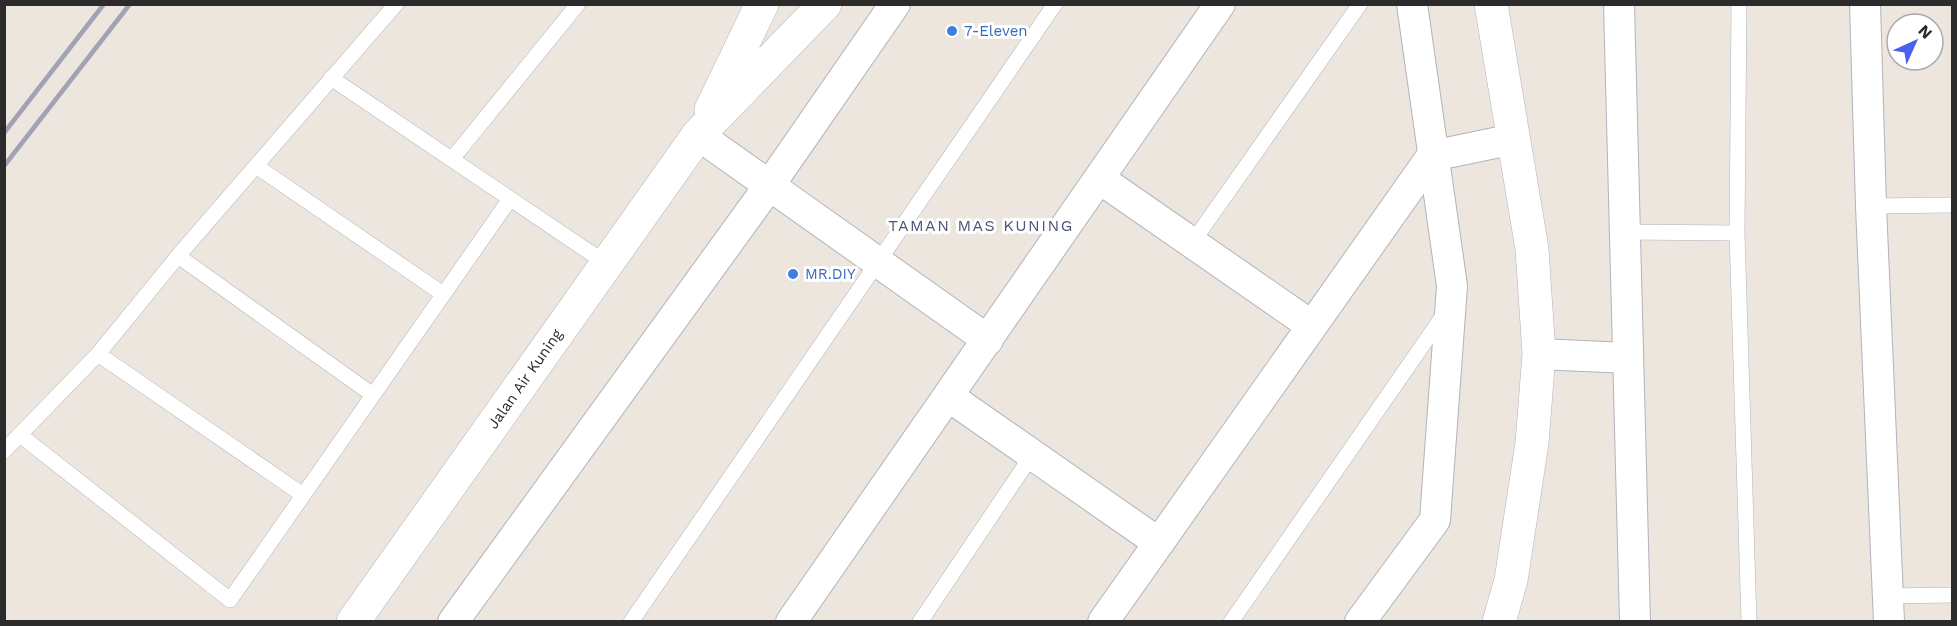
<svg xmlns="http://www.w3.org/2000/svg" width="1957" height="626" viewBox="0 0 1957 626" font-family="'Work Sans',sans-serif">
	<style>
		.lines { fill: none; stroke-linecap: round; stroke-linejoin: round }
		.service-casing { stroke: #b1b3bd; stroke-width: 16 }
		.minor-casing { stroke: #b1b3bd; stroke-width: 32 }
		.tertiary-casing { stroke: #b1b3bd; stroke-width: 34 }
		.secondary-casing { stroke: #b1b3bd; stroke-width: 34 }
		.service { stroke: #fff; stroke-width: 15 }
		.minor { stroke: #fff; stroke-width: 30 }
		.tertiary { stroke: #fff; stroke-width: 33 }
		.secondary { stroke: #fff; stroke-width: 33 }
		.rail { stroke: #a1a3b4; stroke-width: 4.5 }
		.shop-dot { fill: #3f7fe0; stroke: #fff; stroke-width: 2 }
		.labels { text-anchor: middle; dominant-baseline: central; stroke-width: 6; stroke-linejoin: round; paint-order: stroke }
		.shop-label { font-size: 15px; fill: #366cbe; stroke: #fff; text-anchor: start }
		.street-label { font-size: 15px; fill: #2b2b2b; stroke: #fff }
		.neighbourhood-label { font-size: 16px; letter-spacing: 1.5px; fill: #4e5479; stroke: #fff }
	</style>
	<rect width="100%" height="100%" fill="#ece6de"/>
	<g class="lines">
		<defs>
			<path id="service" d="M 1739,4 L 1737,233 L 1749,622
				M 331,78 L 607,264
				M 452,159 L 578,4
				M 256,166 L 443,294
				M 1871,206 L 1952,205
				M 1625,232 L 1737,233
				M 1192,243 L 1360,4
				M 178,256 L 373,395
				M 98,354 L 303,495
				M 20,435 L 230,600 L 510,199
				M 4,451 L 98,354 L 178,256 L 396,4
				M 1888,596 L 1952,595
				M 631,622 L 1055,4
				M 920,622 L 1032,455
				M 1231,622 L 1445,313"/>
			<path id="minor" d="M 1619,4 L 1635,622
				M 1865,4 L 1871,206 L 1889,622
				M 698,135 L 988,340
				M 1100,179 L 1312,326
				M 1539,354 L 1628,358
				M 948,396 L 1159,543
				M 453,622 L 769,186 L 895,4
				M 791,622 L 1220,4
				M 1103,622 L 1432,156 L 1514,139
				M 1360,622 L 1435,520 L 1452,286 L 1412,4"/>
			<path id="tertiary" d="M 1491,4 L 1532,249 L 1539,354 L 1532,443 L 1511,580 L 1499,622"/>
			<path id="secondary" d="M 711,110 L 762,4
				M 353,622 L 698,135 L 825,4"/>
		</defs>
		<use href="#service" class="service-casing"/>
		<use href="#minor" class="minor-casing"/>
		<use href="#tertiary" class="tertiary-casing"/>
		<use href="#secondary" class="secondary-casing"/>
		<use href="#service" class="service"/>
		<use href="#minor" class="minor"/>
		<use href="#tertiary" class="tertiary"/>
		<use href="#secondary" class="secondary"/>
		<path class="rail" d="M 4,133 L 104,4
			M 4,166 L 130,4"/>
	</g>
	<g class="shop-dot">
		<circle cx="952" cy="31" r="6"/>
		<circle cx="793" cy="274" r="6"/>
	</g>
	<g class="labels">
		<g class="shop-label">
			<text x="964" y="31">7-Eleven</text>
			<text x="805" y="274">MR.DIY</text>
		</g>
		<g class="street-label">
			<text transform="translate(525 379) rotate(-55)">Jalan Air Kuning</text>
		</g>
		<g class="neighbourhood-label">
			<text x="981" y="225">TAMAN MAS KUNING</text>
		</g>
	</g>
	<rect width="1957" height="626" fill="none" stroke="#2b2b2b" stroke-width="12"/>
	<g transform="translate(1915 42) rotate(45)"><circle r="28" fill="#ffffff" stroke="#aaaaaa" stroke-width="1.5"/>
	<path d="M0-4.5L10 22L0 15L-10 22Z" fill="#4861ef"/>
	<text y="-9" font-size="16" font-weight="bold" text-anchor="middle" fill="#2b2b2b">N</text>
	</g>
</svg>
